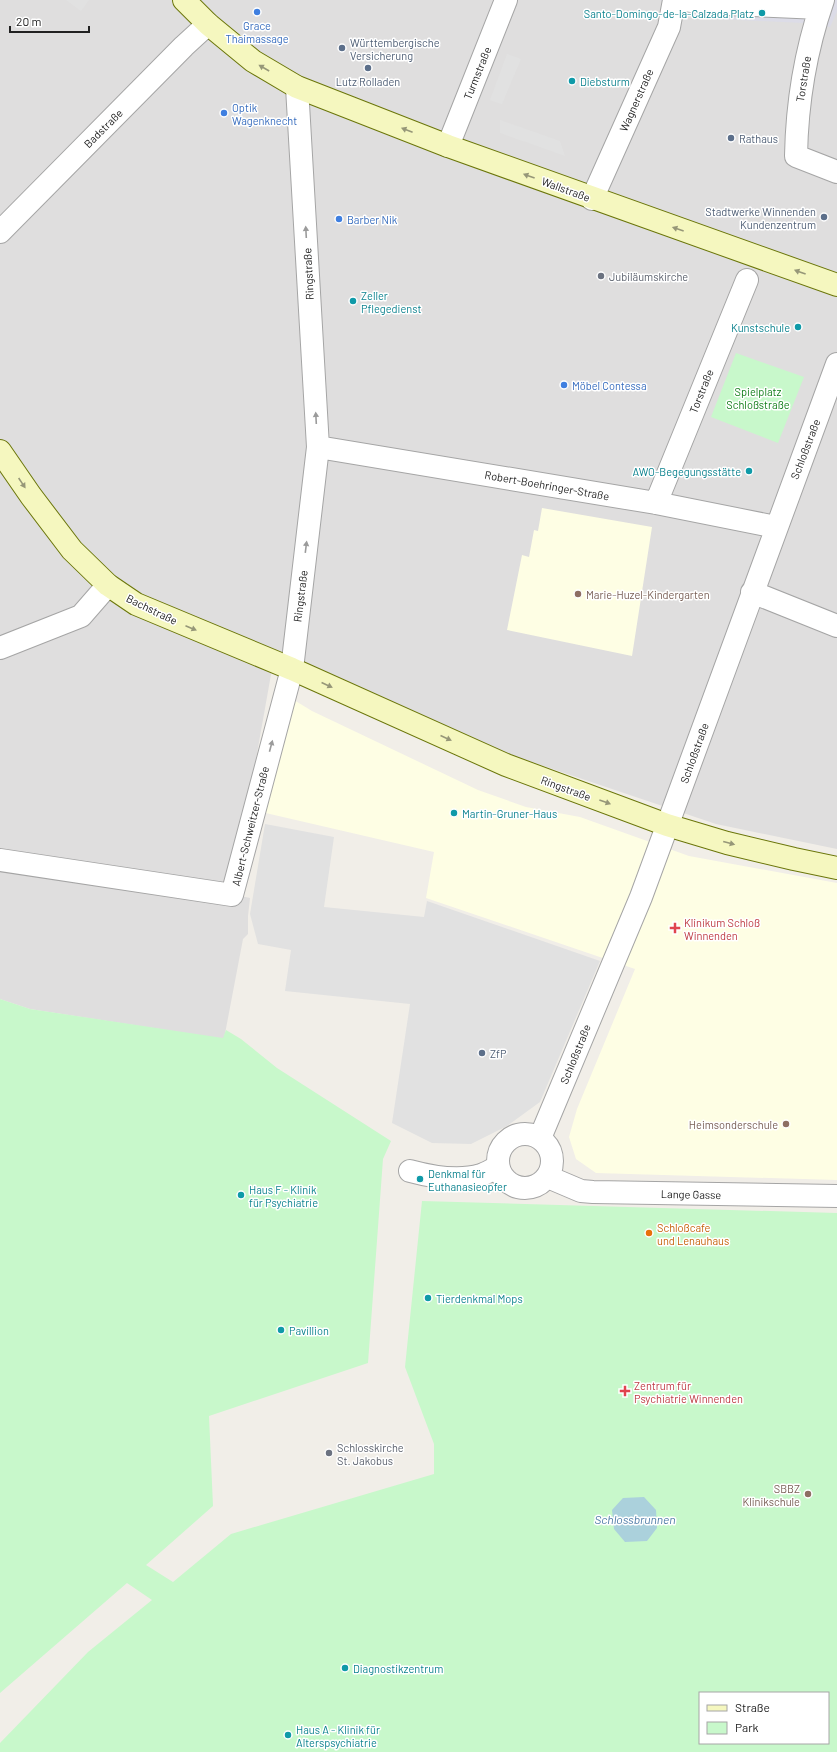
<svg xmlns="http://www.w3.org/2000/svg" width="837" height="1752" viewBox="0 0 837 1752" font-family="Barlow,sans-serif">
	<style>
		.residential { fill: #dfdede }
		.education { fill: #fefee4 }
		.park { fill: #c8f8cb; fill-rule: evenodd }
		.parking { fill: #e1e1e1 }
		.plaza { fill: #dcdce7 }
		.water { fill: #abd1dc }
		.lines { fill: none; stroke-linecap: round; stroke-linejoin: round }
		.street-casing { stroke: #a5a5a5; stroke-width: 24 }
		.secondary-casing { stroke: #6b760a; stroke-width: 24 }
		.street { stroke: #fff; stroke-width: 22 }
		.secondary { stroke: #f5f7bf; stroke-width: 22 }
		.oneway { fill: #969778 }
		.oneway2 { fill: #9b9b9b }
		.shop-dot { fill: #3f7fe0; stroke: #fff; stroke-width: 1.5 }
		.culture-dot { fill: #0f9aa8; stroke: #fff; stroke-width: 1.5 }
		.service-dot { fill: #5c6f8a; stroke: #fff; stroke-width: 1.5 }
		.worship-dot { fill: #6b7280; stroke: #fff; stroke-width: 1.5 }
		.education-dot { fill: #8d6e63; stroke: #fff; stroke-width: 1.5 }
		.health-dot { fill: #e0444e; stroke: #fff; stroke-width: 1.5 }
		.food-dot { fill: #e8710a; stroke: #fff; stroke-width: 1.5 }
		.labels { text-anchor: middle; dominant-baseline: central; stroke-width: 3; stroke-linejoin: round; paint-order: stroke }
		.culture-label { font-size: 11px; fill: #0d838f; stroke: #fff; text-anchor: start }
		.shop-label { font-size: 11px; fill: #366cbe; stroke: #fff; text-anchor: start }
		.service-label { font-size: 11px; fill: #4e5e75; stroke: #fff; text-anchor: start }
		.street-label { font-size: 11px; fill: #212121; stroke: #fff }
		.worship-label { font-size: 11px; fill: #5b616d; stroke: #fff; text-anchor: start }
		.park-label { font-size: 11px; fill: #117d19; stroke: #fff }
		.education-label { font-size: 11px; fill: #785e54; stroke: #fff; text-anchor: end }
		.health-label { font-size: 11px; fill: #be3a42; stroke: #fff; text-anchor: start }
		.food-label { font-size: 11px; fill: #c56008; stroke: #fff; text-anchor: start }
		.water-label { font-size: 12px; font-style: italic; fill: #4d7aa6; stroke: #fff }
	</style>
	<rect width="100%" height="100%" fill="#f1eee8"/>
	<path class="residential" d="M 0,0 L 837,0 L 837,849 L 716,824 L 499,751 L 275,652 L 232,894 L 250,898 L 248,916 L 248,934 L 243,939 L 224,1039 L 30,1009 L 0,999 Z"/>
	<path class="education" d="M 542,508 L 652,527 L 632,656 L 507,630 L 522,555 L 529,557 L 534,530 L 538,531 Z
		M 289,697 L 312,711 L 478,790 L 526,807 L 580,817 L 689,856 L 837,883 L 837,1180 L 596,1173 L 576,1159 L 569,1137 L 577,1109 L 635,969 L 426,898 L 434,852 L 257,811 Z"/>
	<path class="park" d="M 736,353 L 804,377 L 778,443 L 711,417 Z
		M 0,999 L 30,1009 L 223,1038 L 226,1030 L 241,1039 L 277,1068 L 391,1141 L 383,1159 L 368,1363 L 209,1416 L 213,1506 L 146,1565 L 173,1582 L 231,1534 L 434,1474 L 434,1444 L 405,1367 L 422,1201 L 837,1213 L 837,1752 L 0,1752 L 0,1743 L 88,1652 L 152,1600 L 127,1583 L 0,1693 ZM 700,1693 L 828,1693 L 828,1743 L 700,1743 Z"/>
	<path class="parking" d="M 66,0 L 89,0 L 81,11 Z
		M 507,54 L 521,59 L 502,104 L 490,100 Z
		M 500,120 L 560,141 L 565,156 L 500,133 Z
		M 265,824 L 334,837 L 324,907 L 424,917 L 427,901 L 600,961 L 540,1102 L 507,1126 L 471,1144 L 432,1143 L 392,1123 L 410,1004 L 285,991 L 291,950 L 258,944 L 250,914 Z"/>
	<path class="plaza" d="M 660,0 L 837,0 L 837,12 L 830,27 L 803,23 L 698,18 Z"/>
	<path class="water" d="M 644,1497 L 656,1510 L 657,1528 L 647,1541 L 625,1542 L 614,1529 L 612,1510 L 623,1498 Z"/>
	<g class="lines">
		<defs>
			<path id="street" d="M 685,0 L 706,3 L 820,8
				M 823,0 C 805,52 797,101 796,156 L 837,172
				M 448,146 L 506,0
				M 592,199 L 669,27 L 674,0
				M 0,232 L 184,46 L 208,24
				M 318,447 L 656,503 L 776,527
				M 656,503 L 747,280
				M 752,592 L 837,626
				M 0,648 L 81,616 L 108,585
				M 0,860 L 232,895 L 292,669 L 318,447 L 297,87
				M498 1161a27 27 0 1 1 54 0a27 27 0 1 1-54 0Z
				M 540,1138 L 641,897 L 837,364
				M 410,1171 C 432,1177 458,1182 481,1175 C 487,1173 493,1169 498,1167
				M 548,1177 L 581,1191 L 593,1192 L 837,1196"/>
			<path id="secondary" d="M 184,0 L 208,24 L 253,61 L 297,87 L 448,146 L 837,285
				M 0,451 L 31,496 L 72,550 L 108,585 L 136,604 L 292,669 L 506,765 L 667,825 L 727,843 L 794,859 L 837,868"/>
		</defs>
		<use href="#street" class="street-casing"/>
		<use href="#secondary" class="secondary-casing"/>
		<use href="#street" class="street"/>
		<use href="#secondary" class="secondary"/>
	</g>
	<defs><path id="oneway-solid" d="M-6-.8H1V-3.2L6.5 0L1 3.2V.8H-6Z"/></defs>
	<g class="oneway">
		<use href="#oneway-solid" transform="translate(264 68) rotate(-150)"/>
		<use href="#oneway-solid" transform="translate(407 130) rotate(-159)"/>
		<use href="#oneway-solid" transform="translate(529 176) rotate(-160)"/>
		<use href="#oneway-solid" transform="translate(678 229) rotate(-161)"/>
		<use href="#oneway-solid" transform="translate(800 272) rotate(-160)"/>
		<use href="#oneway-solid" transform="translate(22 483) rotate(56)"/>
		<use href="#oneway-solid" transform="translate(191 628) rotate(23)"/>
		<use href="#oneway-solid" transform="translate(327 685) rotate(25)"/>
		<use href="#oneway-solid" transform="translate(446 738) rotate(24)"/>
		<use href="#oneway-solid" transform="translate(605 802) rotate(20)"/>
		<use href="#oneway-solid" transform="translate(729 843) rotate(15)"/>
	</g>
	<g class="oneway2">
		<use href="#oneway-solid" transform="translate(306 232) rotate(-93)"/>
		<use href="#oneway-solid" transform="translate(316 418) rotate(-93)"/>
		<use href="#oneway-solid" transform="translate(306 547) rotate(-83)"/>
		<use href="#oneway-solid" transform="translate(271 746) rotate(-75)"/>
	</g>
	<g class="shop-dot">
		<circle cx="257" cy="12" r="4"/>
		<circle cx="224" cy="113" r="4"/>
		<circle cx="339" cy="219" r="4"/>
		<circle cx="564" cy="385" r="4"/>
	</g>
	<g class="culture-dot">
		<circle cx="762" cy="13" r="4"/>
		<circle cx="572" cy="81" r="4"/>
		<circle cx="353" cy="301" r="4"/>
		<circle cx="798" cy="327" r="4"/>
		<circle cx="749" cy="471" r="4"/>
		<circle cx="454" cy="813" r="4"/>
		<circle cx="420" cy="1179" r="4"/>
		<circle cx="241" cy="1195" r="4"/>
		<circle cx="428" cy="1298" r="4"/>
		<circle cx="281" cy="1330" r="4"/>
		<circle cx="345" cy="1668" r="4"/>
		<circle cx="288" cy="1735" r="4"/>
	</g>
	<g class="service-dot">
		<circle cx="342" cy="48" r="4"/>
		<circle cx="368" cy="68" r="4"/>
		<circle cx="731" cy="138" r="4"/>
		<circle cx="824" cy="217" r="4"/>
		<circle cx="482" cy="1053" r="4"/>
	</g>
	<g class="worship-dot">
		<circle cx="601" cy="276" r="4"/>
		<circle cx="329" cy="1453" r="4"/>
	</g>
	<g class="education-dot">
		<circle cx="578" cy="594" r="4"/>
		<circle cx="786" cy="1124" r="4"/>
		<circle cx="808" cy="1494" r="4"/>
	</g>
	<g class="health-dot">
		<path d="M673 922h4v4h4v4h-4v4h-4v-4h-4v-4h4z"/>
		<path d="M623 1385h4v4h4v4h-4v4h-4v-4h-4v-4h4z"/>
	</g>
	<circle class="food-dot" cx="649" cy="1233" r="4"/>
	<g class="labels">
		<g class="culture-label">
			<text x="754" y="13" text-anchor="end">Santo-Domingo-de-la-Calzada Platz</text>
			<text x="580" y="81">Diebsturm</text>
			<text x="361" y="295">Zeller<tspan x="361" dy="13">Pflegedienst</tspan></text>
			<text x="790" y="327" text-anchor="end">Kunstschule</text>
			<text x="741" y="471" text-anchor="end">AWO-Begegungsstätte</text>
			<text x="462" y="813">Martin-Gruner-Haus</text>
			<text x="428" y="1173">Denkmal für<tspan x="428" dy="13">Euthanasieopfer</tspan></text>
			<text x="249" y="1189">Haus F - Klinik<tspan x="249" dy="13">für Psychiatrie</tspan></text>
			<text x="436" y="1298">Tierdenkmal Mops</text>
			<text x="289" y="1330">Pavillion</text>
			<text x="353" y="1668">Diagnostikzentrum</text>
			<text x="296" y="1729">Haus A - Klinik für<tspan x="296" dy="13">Alterspsychiatrie</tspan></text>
		</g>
		<g class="shop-label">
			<text x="257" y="25" text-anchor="middle">Grace<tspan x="257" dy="13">Thaimassage</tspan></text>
			<text x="232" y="107">Optik<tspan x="232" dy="13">Wagenknecht</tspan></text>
			<text x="347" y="219">Barber Nik</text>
			<text x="572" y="385">Möbel Contessa</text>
		</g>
		<g class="service-label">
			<text x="350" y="42">Württembergische<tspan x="350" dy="13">Versicherung</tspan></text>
			<text x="368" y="81" text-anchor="middle">Lutz Rolladen</text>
			<text x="739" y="138">Rathaus</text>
			<text x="816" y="211" text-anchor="end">Stadtwerke Winnenden<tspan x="816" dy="13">Kundenzentrum</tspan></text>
			<text x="490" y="1053">ZfP</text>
		</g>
		<g class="street-label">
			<text transform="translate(477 73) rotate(-68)">Turmstraße</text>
			<text transform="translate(803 79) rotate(-81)">Torstraße</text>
			<text transform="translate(636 100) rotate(-66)">Wagnerstraße</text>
			<text transform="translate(103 128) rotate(-45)">Badstraße</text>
			<text transform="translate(566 189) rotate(20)">Wallstraße</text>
			<text transform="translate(308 274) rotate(-93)">Ringstraße</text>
			<text transform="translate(701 391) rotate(-68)">Torstraße</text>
			<text transform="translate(805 449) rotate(-69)">Schloßstraße</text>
			<text transform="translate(547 485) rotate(10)">Robert-Boehringer-Straße</text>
			<text transform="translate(300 596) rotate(-83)">Ringstraße</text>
			<text transform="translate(152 609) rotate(26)">Bachstraße</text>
			<text transform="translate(694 753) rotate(-70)">Schloßstraße</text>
			<text transform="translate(566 788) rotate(20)">Ringstraße</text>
			<text transform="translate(250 826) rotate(-76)">Albert-Schweitzer-Straße</text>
			<text transform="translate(575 1054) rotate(-68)">Schloßstraße</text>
			<text transform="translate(691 1194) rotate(1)">Lange Gasse</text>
		</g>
		<g class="worship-label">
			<text x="609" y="276">Jubiläumskirche</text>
			<text x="337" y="1447">Schlosskirche<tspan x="337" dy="13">St. Jakobus</tspan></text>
		</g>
		<g class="park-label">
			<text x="758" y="391">Spielplatz<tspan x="758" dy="13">Schloßstraße</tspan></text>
		</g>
		<g class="education-label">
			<text x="586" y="594" text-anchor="start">Marie-Huzel-Kindergarten</text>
			<text x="778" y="1124">Heimsonderschule</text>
			<text x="800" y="1488">SBBZ<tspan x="800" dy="13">Klinikschule</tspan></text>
		</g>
		<g class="health-label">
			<text x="684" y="922">Klinikum Schloß<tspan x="684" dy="13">Winnenden</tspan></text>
			<text x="634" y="1385">Zentrum für<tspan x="634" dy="13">Psychiatrie Winnenden</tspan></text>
		</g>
		<g class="food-label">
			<text x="657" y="1227">Schloßcafe<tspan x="657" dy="13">und Lenauhaus</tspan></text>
		</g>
		<g class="water-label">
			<text x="635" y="1519">Schlossbrunnen</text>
		</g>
	</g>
	<rect x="699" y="1692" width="130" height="52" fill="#ffffff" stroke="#a6a6a6"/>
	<rect x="707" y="1705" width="20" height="6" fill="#f5f7bf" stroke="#a6a6a6"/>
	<text x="735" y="1712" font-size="12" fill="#212121">Straße</text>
	<rect x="707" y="1722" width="20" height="12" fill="#c8f8cb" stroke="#a6a6a6"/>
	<text x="735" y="1732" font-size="12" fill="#212121">Park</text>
	<path d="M10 26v6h79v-6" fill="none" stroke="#212121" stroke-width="2"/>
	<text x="16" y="26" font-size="12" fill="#212121" stroke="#ffffff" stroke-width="3" paint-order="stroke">20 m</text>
</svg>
